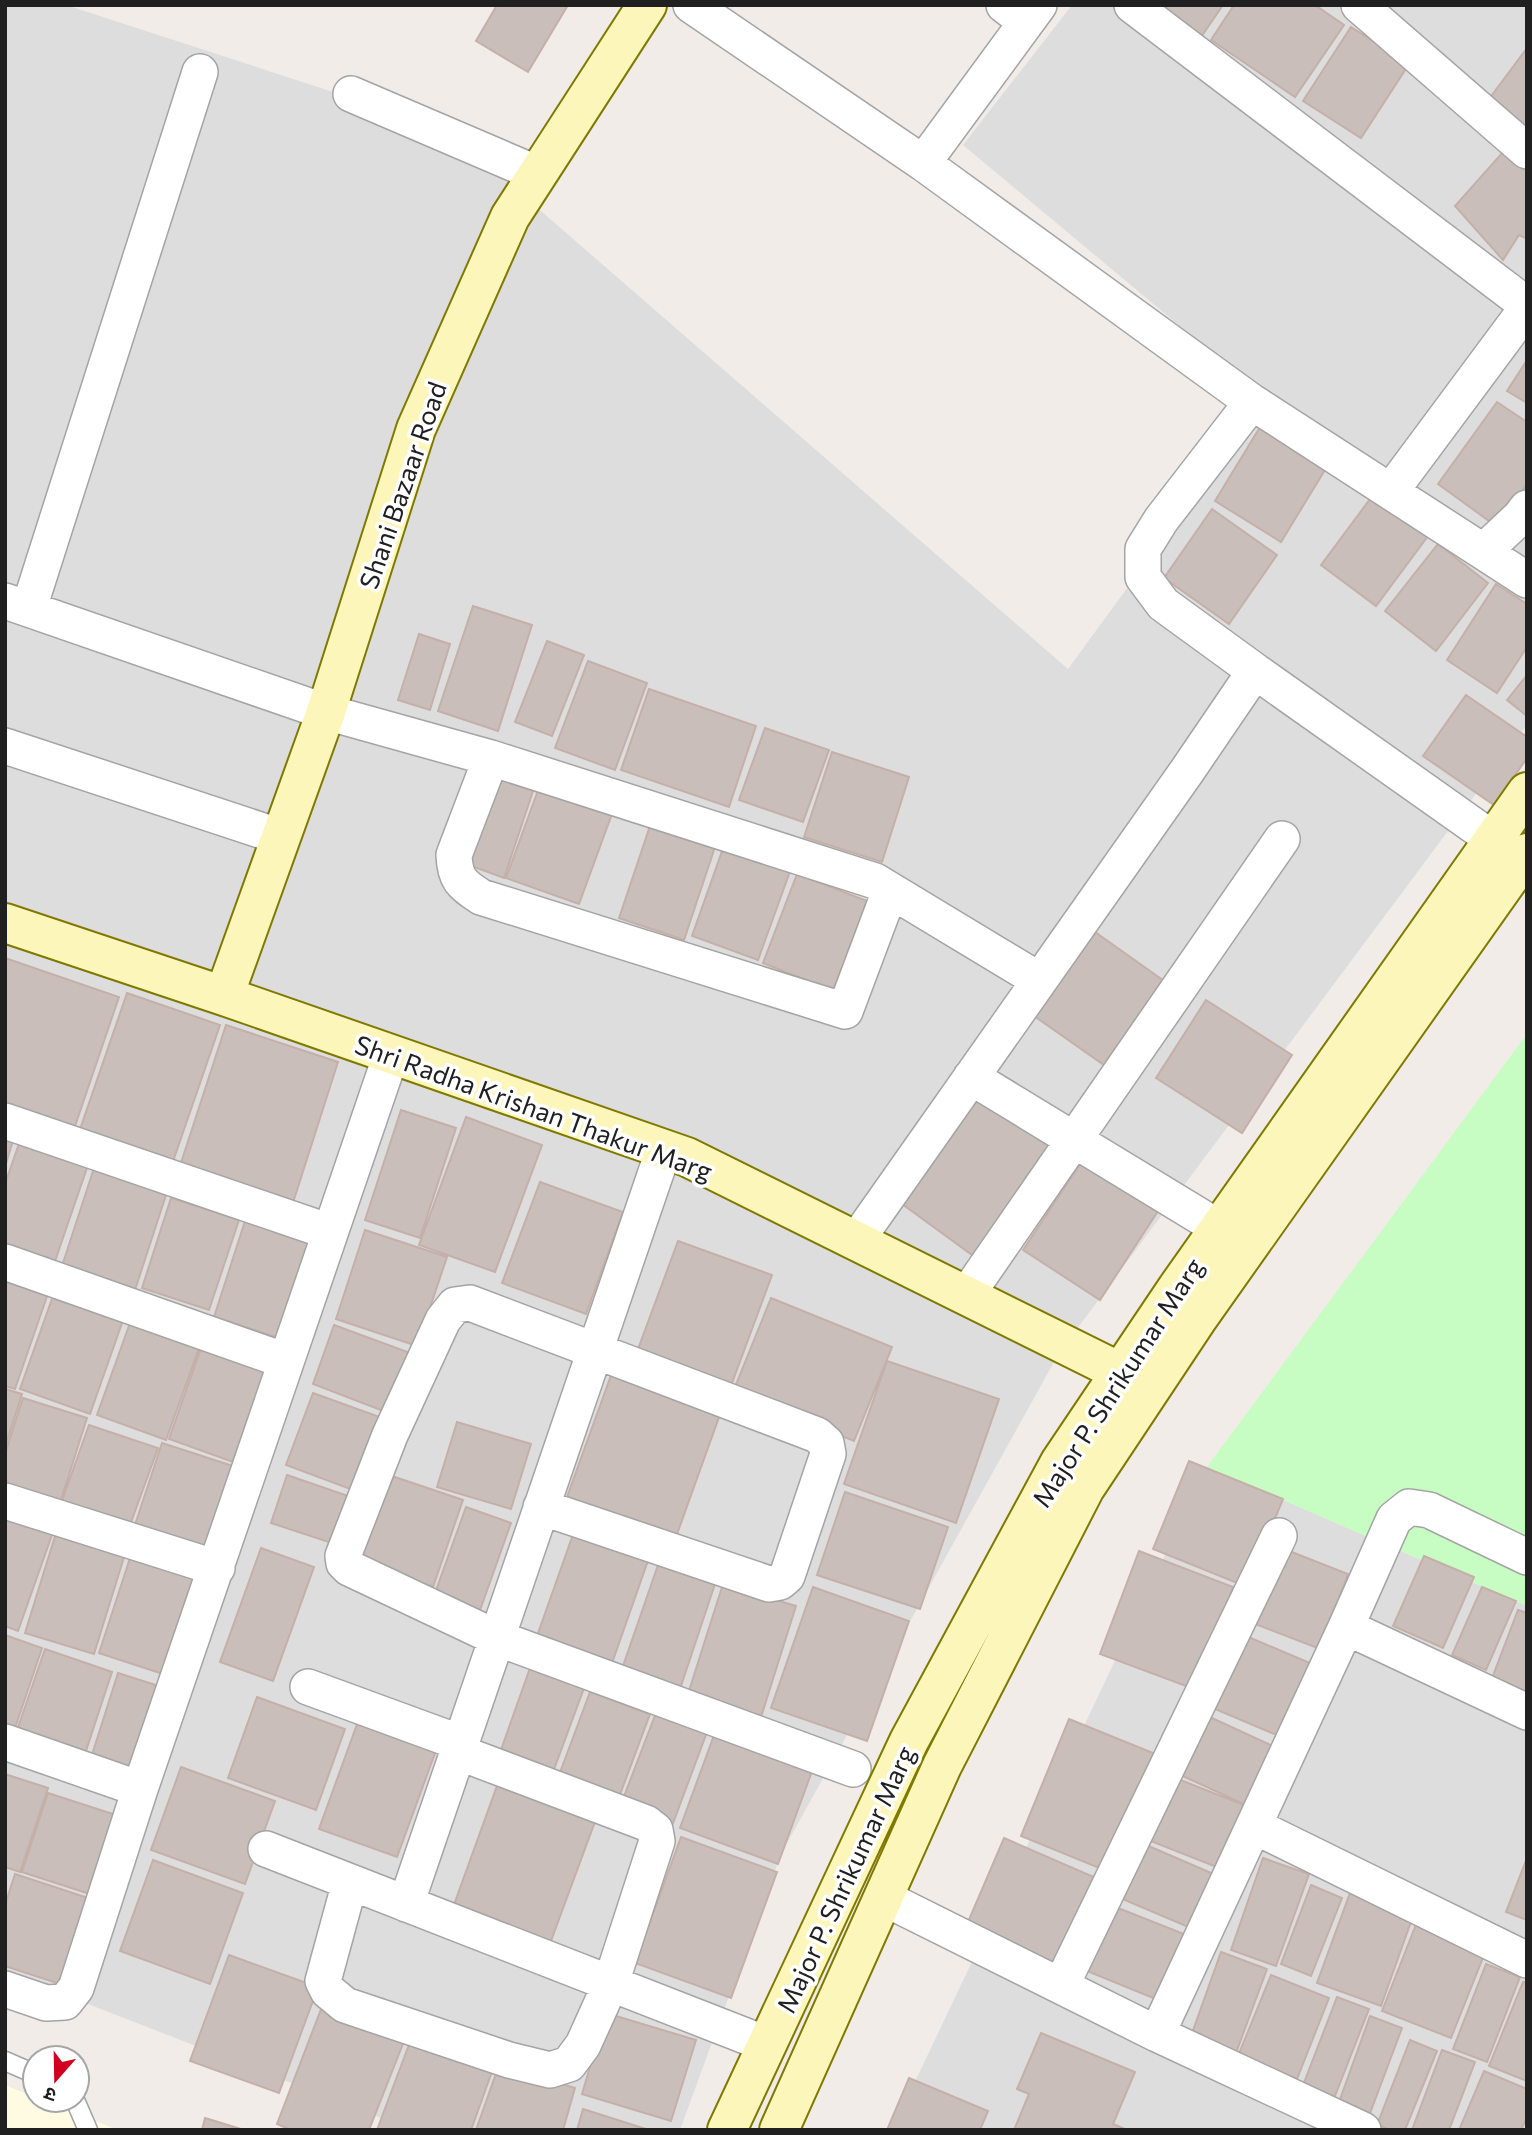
<svg xmlns="http://www.w3.org/2000/svg" width="1532" height="2135" viewBox="0 0 1532 2135" font-family="Commissioner,'Noto Sans Devanagari',sans-serif">
	<style>
		.residential { fill: #deddde }
		.education { fill: #fffbe2 }
		.park { fill: #c7fcc3 }
		.building { fill: #c9beb9; stroke: #c4b0a8; stroke-width: 2 }
		.lines { fill: none; stroke-linecap: round; stroke-linejoin: round }
		.lane-casing { stroke: #a4a4a4; stroke-width: 21 }
		.street-casing { stroke: #a4a4a4; stroke-width: 38 }
		.secondary-casing { stroke: #7f7900; stroke-width: 42 }
		.lane { stroke: #fff; stroke-width: 18 }
		.street { stroke: #fff; stroke-width: 35 }
		.secondary { stroke: #fcf6ba; stroke-width: 38 }
		.labels { text-anchor: middle; dominant-baseline: central; stroke-width: 7; stroke-linejoin: round; paint-order: stroke }
		.street-label { font-size: 26px; fill: #202020; stroke: #fff }
	</style>
	<rect width="100%" height="100%" fill="#f1ece7"/>
	<path class="residential" d="M 5,5 L 66,5 L 453,131 L 526,198 L 1068,669 L 1266,398 L 963,145 L 1072,5 L 1527,5 L 1527,725 L 1059,1353 L 781,1854 L 680,2130 L 412,2130 L 75,1999 L 5,1975 Z
		M 1207,1467 L 1527,1606 L 1527,2130 L 892,2130 Z"/>
	<path class="education" d="M 5,2085 L 35,2097 L 35,2100 L 43,2100 L 118,2130 L 5,2130 Z"/>
	<path class="park" d="M 1527,1034 L 1527,1606 L 1207,1467 Z"/>
	<path class="building" d="M 497,5 L 568,5 L 528,72 L 476,41 Z
		M 1156,5 L 1223,5 L 1201,37 Z
		M 1234,5 L 1315,5 L 1344,25 L 1295,97 L 1211,40 Z
		M 1351,27 L 1409,64 L 1361,138 L 1303,101 Z
		M 1527,48 L 1527,133 L 1486,103 Z
		M 1503,152 L 1527,170 L 1527,239 L 1519,235 L 1503,260 L 1455,206 Z
		M 1527,360 L 1527,403 L 1507,391 Z
		M 1497,402 L 1527,422 L 1527,484 L 1496,526 L 1438,484 Z
		M 1265,419 L 1331,460 L 1281,542 L 1215,501 Z
		M 1376,491 L 1431,532 L 1376,606 L 1321,565 Z
		M 1212,509 L 1277,555 L 1229,624 L 1164,578 Z
		M 1438,544 L 1488,583 L 1436,651 L 1385,611 Z
		M 1496,584 L 1527,604 L 1527,647 L 1497,693 L 1447,660 Z
		M 473,606 L 532,625 L 498,731 L 438,711 Z
		M 419,634 L 450,644 L 430,710 L 398,700 Z
		M 547,641 L 584,655 L 552,736 L 515,722 Z
		M 588,661 L 647,683 L 615,770 L 555,748 Z
		M 1527,675 L 1527,716 L 1507,700 Z
		M 649,689 L 756,726 L 729,807 L 621,770 Z
		M 1466,695 L 1527,737 L 1527,758 L 1494,805 L 1423,756 Z
		M 765,728 L 829,750 L 803,822 L 739,800 Z
		M 832,752 L 909,777 L 882,862 L 804,837 Z
		M 494,770 L 535,785 L 504,878 L 463,863 Z
		M 540,785 L 613,811 L 579,904 L 506,878 Z
		M 653,817 L 718,838 L 684,940 L 619,918 Z
		M 726,840 L 793,863 L 758,960 L 692,936 Z
		M 797,874 L 867,901 L 833,991 L 763,963 Z
		M 1088,927 L 1174,988 L 1114,1072 L 1027,1011 Z
		M 5,958 L 119,997 L 74,1129 L 5,1106 Z
		M 127,993 L 220,1025 L 169,1173 L 76,1141 Z
		M 1206,1000 L 1292,1055 L 1242,1133 L 1156,1078 Z
		M 226,1025 L 338,1062 L 290,1212 L 177,1175 Z
		M 977,1093 L 1058,1152 L 979,1260 L 898,1201 Z
		M 401,1110 L 456,1128 L 420,1238 L 365,1220 Z
		M 466,1117 L 542,1145 L 495,1272 L 419,1245 Z
		M 5,1135 L 14,1137 L 5,1167 Z
		M 22,1135 L 90,1159 L 53,1267 L 5,1251 L 5,1184 Z
		M 1086,1155 L 1162,1205 L 1100,1300 L 1023,1250 Z
		M 95,1165 L 168,1189 L 135,1290 L 62,1266 Z
		M 540,1182 L 623,1212 L 586,1314 L 502,1283 Z
		M 171,1198 L 239,1220 L 209,1310 L 142,1288 Z
		M 246,1218 L 320,1242 L 288,1341 L 214,1317 Z
		M 365,1230 L 447,1257 L 417,1346 L 336,1319 Z
		M 678,1241 L 772,1275 L 728,1394 L 634,1360 Z
		M 5,1263 L 53,1279 L 15,1389 L 5,1386 Z
		M 58,1282 L 128,1306 L 90,1414 L 20,1389 Z
		M 771,1298 L 892,1347 L 854,1441 L 733,1392 Z
		M 135,1309 L 204,1334 L 166,1440 L 97,1415 Z
		M 334,1325 L 413,1354 L 391,1414 L 313,1384 Z
		M 206,1334 L 285,1363 L 247,1467 L 169,1439 Z
		M 887,1361 L 999,1399 L 956,1523 L 844,1484 Z
		M 614,1367 L 723,1406 L 676,1537 L 567,1497 Z
		M 5,1389 L 22,1394 L 5,1447 Z
		M 313,1393 L 388,1420 L 361,1493 L 286,1465 Z
		M 23,1398 L 87,1418 L 59,1506 L 5,1489 L 5,1454 Z
		M 457,1422 L 531,1444 L 511,1509 L 437,1487 Z
		M 89,1425 L 158,1448 L 126,1536 L 58,1512 Z
		M 162,1443 L 245,1470 L 213,1564 L 131,1537 Z
		M 1189,1461 L 1283,1499 L 1247,1587 L 1153,1549 Z
		M 377,1471 L 463,1500 L 433,1587 L 347,1557 Z
		M 287,1475 L 360,1500 L 344,1547 L 271,1523 Z
		M 845,1492 L 948,1527 L 920,1609 L 817,1575 Z
		M 466,1507 L 511,1523 L 479,1613 L 434,1596 Z
		M 5,1515 L 53,1532 L 18,1631 L 5,1626 Z
		M 576,1526 L 651,1552 L 611,1666 L 536,1639 Z
		M 56,1533 L 125,1554 L 94,1654 L 25,1633 Z
		M 1279,1547 L 1348,1574 L 1320,1649 L 1250,1622 Z
		M 261,1548 L 314,1567 L 273,1681 L 220,1662 Z
		M 1139,1551 L 1233,1587 L 1194,1689 L 1100,1654 Z
		M 131,1555 L 208,1580 L 175,1678 L 99,1653 Z
		M 1424,1556 L 1474,1577 L 1443,1648 L 1393,1626 Z
		M 658,1565 L 715,1584 L 680,1689 L 622,1669 Z
		M 723,1584 L 796,1606 L 761,1717 L 688,1694 Z
		M 813,1587 L 909,1621 L 867,1741 L 771,1708 Z
		M 1482,1587 L 1516,1601 L 1486,1670 L 1452,1655 Z
		M 1518,1610 L 1527,1613 L 1527,1695 L 1491,1681 Z
		M 1239,1633 L 1317,1666 L 1286,1739 L 1208,1706 Z
		M 5,1635 L 42,1648 L 12,1737 L 5,1735 Z
		M 45,1649 L 112,1672 L 82,1763 L 14,1739 Z
		M 530,1668 L 584,1688 L 549,1783 L 496,1764 Z
		M 118,1673 L 168,1689 L 139,1780 L 89,1764 Z
		M 590,1692 L 650,1714 L 615,1808 L 555,1786 Z
		M 257,1697 L 345,1729 L 316,1810 L 228,1778 Z
		M 659,1705 L 710,1724 L 672,1826 L 620,1807 Z
		M 1201,1713 L 1277,1748 L 1250,1807 L 1174,1772 Z
		M 360,1716 L 438,1745 L 397,1857 L 319,1829 Z
		M 1069,1719 L 1158,1755 L 1109,1872 L 1021,1836 Z
		M 717,1727 L 815,1763 L 778,1864 L 680,1828 Z
		M 181,1767 L 275,1801 L 245,1884 L 151,1850 Z
		M 502,1772 L 600,1808 L 548,1949 L 451,1913 Z
		M 5,1774 L 48,1788 L 20,1872 L 5,1867 Z
		M 1168,1775 L 1244,1805 L 1219,1868 L 1143,1838 Z
		M 48,1793 L 125,1818 L 99,1897 L 22,1872 Z
		M 681,1837 L 777,1872 L 731,1998 L 635,1963 Z
		M 1004,1838 L 1096,1878 L 1057,1968 L 965,1929 Z
		M 1137,1841 L 1216,1875 L 1193,1929 L 1113,1895 Z
		M 1263,1858 L 1309,1874 L 1276,1966 L 1231,1950 Z
		M 1527,1858 L 1527,1920 L 1506,1912 Z
		M 153,1860 L 243,1893 L 210,1984 L 120,1951 Z
		M 15,1874 L 100,1902 L 72,1988 L 5,1966 L 5,1905 Z
		M 1311,1885 L 1342,1898 L 1311,1976 L 1281,1964 Z
		M 1350,1893 L 1413,1916 L 1381,2006 L 1317,1983 Z
		M 1108,1904 L 1184,1934 L 1158,2000 L 1082,1969 Z
		M 1417,1922 L 1486,1950 L 1451,2038 L 1382,2011 Z
		M 1221,1952 L 1267,1969 L 1236,2053 L 1191,2036 Z
		M 229,1955 L 318,1987 L 279,2093 L 190,2061 Z
		M 1486,1964 L 1520,1977 L 1487,2062 L 1453,2049 Z
		M 1271,1975 L 1329,1998 L 1297,2079 L 1238,2056 Z
		M 1523,1982 L 1527,1983 L 1527,2081 L 1489,2066 Z
		M 1337,1997 L 1369,2009 L 1333,2101 L 1302,2088 Z
		M 323,2004 L 406,2036 L 369,2130 L 291,2130 L 277,2124 Z
		M 606,2013 L 696,2040 L 671,2121 L 582,2094 Z
		M 1370,2016 L 1402,2028 L 1369,2116 L 1338,2105 Z
		M 1041,2033 L 1135,2072 L 1113,2124 L 1127,2130 L 1014,2130 L 1029,2094 L 1017,2089 Z
		M 1410,2040 L 1437,2051 L 1405,2130 L 1390,2130 L 1377,2125 Z
		M 410,2042 L 494,2066 L 471,2130 L 377,2130 Z
		M 1442,2050 L 1475,2062 L 1449,2130 L 1412,2130 Z
		M 499,2065 L 575,2088 L 563,2130 L 476,2130 Z
		M 1484,2071 L 1527,2089 L 1527,2117 L 1521,2130 L 1459,2130 Z
		M 909,2078 L 988,2111 L 980,2130 L 887,2130 Z
		M 583,2109 L 649,2130 L 577,2130 Z
		M 205,2118 L 244,2130 L 202,2130 Z"/>
	<g class="lines">
		<defs>
			<path id="lane" d="M 5,2061 L 35,2074
				M 75,2100 L 88,2130"/>
			<path id="street" d="M 691,5 L 923,163 L 1039,5
				M 1004,5 L 1026,22
				M 1132,5 L 1527,305
				M 1359,5 L 1527,151
				M 351,94 L 538,174
				M 923,163 L 1252,402 L 1527,580
				M 1252,402 L 1161,520 L 1143,549 L 1143,577 L 1163,604 L 1255,671
				M 1391,491 L 1527,308
				M 1484,551 L 1520,517 L 1527,508
				M 5,601 L 326,712 L 491,758 L 875,881 L 1039,980
				M 29,608 L 200,72
				M 5,746 L 281,837
				M 491,758 L 454,855 C 455,879 461,884 481,897 L 845,1011 L 890,891
				M 971,1077 L 1219,1228
				M 5,1121 L 330,1232
				M 856,1241 L 1187,771 L 1255,671 L 1494,840
				M 5,1262 L 286,1361
				M 966,1296 L 1282,839
				M 5,1501 L 217,1568
				M 541,1507 L 769,1584 L 780,1582 L 787,1576 L 828,1454 L 826,1443 L 817,1435 L 470,1303 L 455,1305 L 443,1320 L 390,1435 L 343,1556 L 344,1563 L 349,1568 L 497,1638 L 853,1769
				M 1346,1627 L 1527,1712
				M 308,1687 L 461,1743
				M 5,1742 L 140,1789
				M 1254,1826 L 1527,1960
				M 266,1849 L 766,2044
				M 350,1882 L 323,1981 L 328,1991 L 345,2005 L 509,2060 L 550,2070 L 569,2064 L 583,2045 L 611,1983 L 657,1841 L 655,1830 L 646,1823 L 458,1752
				M 884,1898 L 1157,2034 L 1363,2130
				M 406,1904 L 664,1149
				M 1061,1986 L 1279,1536
				M 5,1989 L 46,2003 L 65,2002 L 76,1988 L 140,1789 L 391,1055
				M 1157,2034 L 1346,1627 L 1394,1519 L 1409,1507 L 1429,1510 L 1527,1557"/>
			<path id="secondary" d="M 5,923 L 224,996 L 687,1157 L 1120,1372 L 1142,1385
				M 224,996 L 326,712 L 416,429 L 510,217 L 647,5
				M 727,2130 L 909,1741 L 1060,1462 L 1177,1288 L 1527,792
				M 779,2130 L 942,1766 L 1085,1488 L 1198,1318 L 1527,853"/>
		</defs>
		<use href="#lane" class="lane-casing"/>
		<use href="#street" class="street-casing"/>
		<use href="#secondary" class="secondary-casing"/>
		<use href="#lane" class="lane"/>
		<use href="#street" class="street"/>
		<use href="#secondary" class="secondary"/>
	</g>
	<g class="labels">
		<g class="street-label">
			<text transform="translate(402 485) rotate(-71)">Shani Bazaar Road</text>
			<text transform="translate(534 1107) rotate(20)">Shri Radha Krishan Thakur Marg</text>
			<text transform="translate(1117 1382) rotate(-57)">Major P. Shrikumar Marg</text>
			<text transform="translate(845 1879) rotate(-65)">Major P. Shrikumar Marg</text>
		</g>
	</g>
	<rect width="1532" height="2135" fill="none" stroke="#202020" stroke-width="14"/>
	<g transform="translate(56 2079) rotate(200)"><circle r="33" fill="#ffffff" stroke="#a6a6a6" stroke-width="2"/>
	<path d="M0-5L12 26L0 18L-12 26Z" fill="#d1001f"/>
	<text y="-10" font-size="19" font-weight="bold" text-anchor="middle" fill="#202020">उ</text>
	</g>
</svg>
